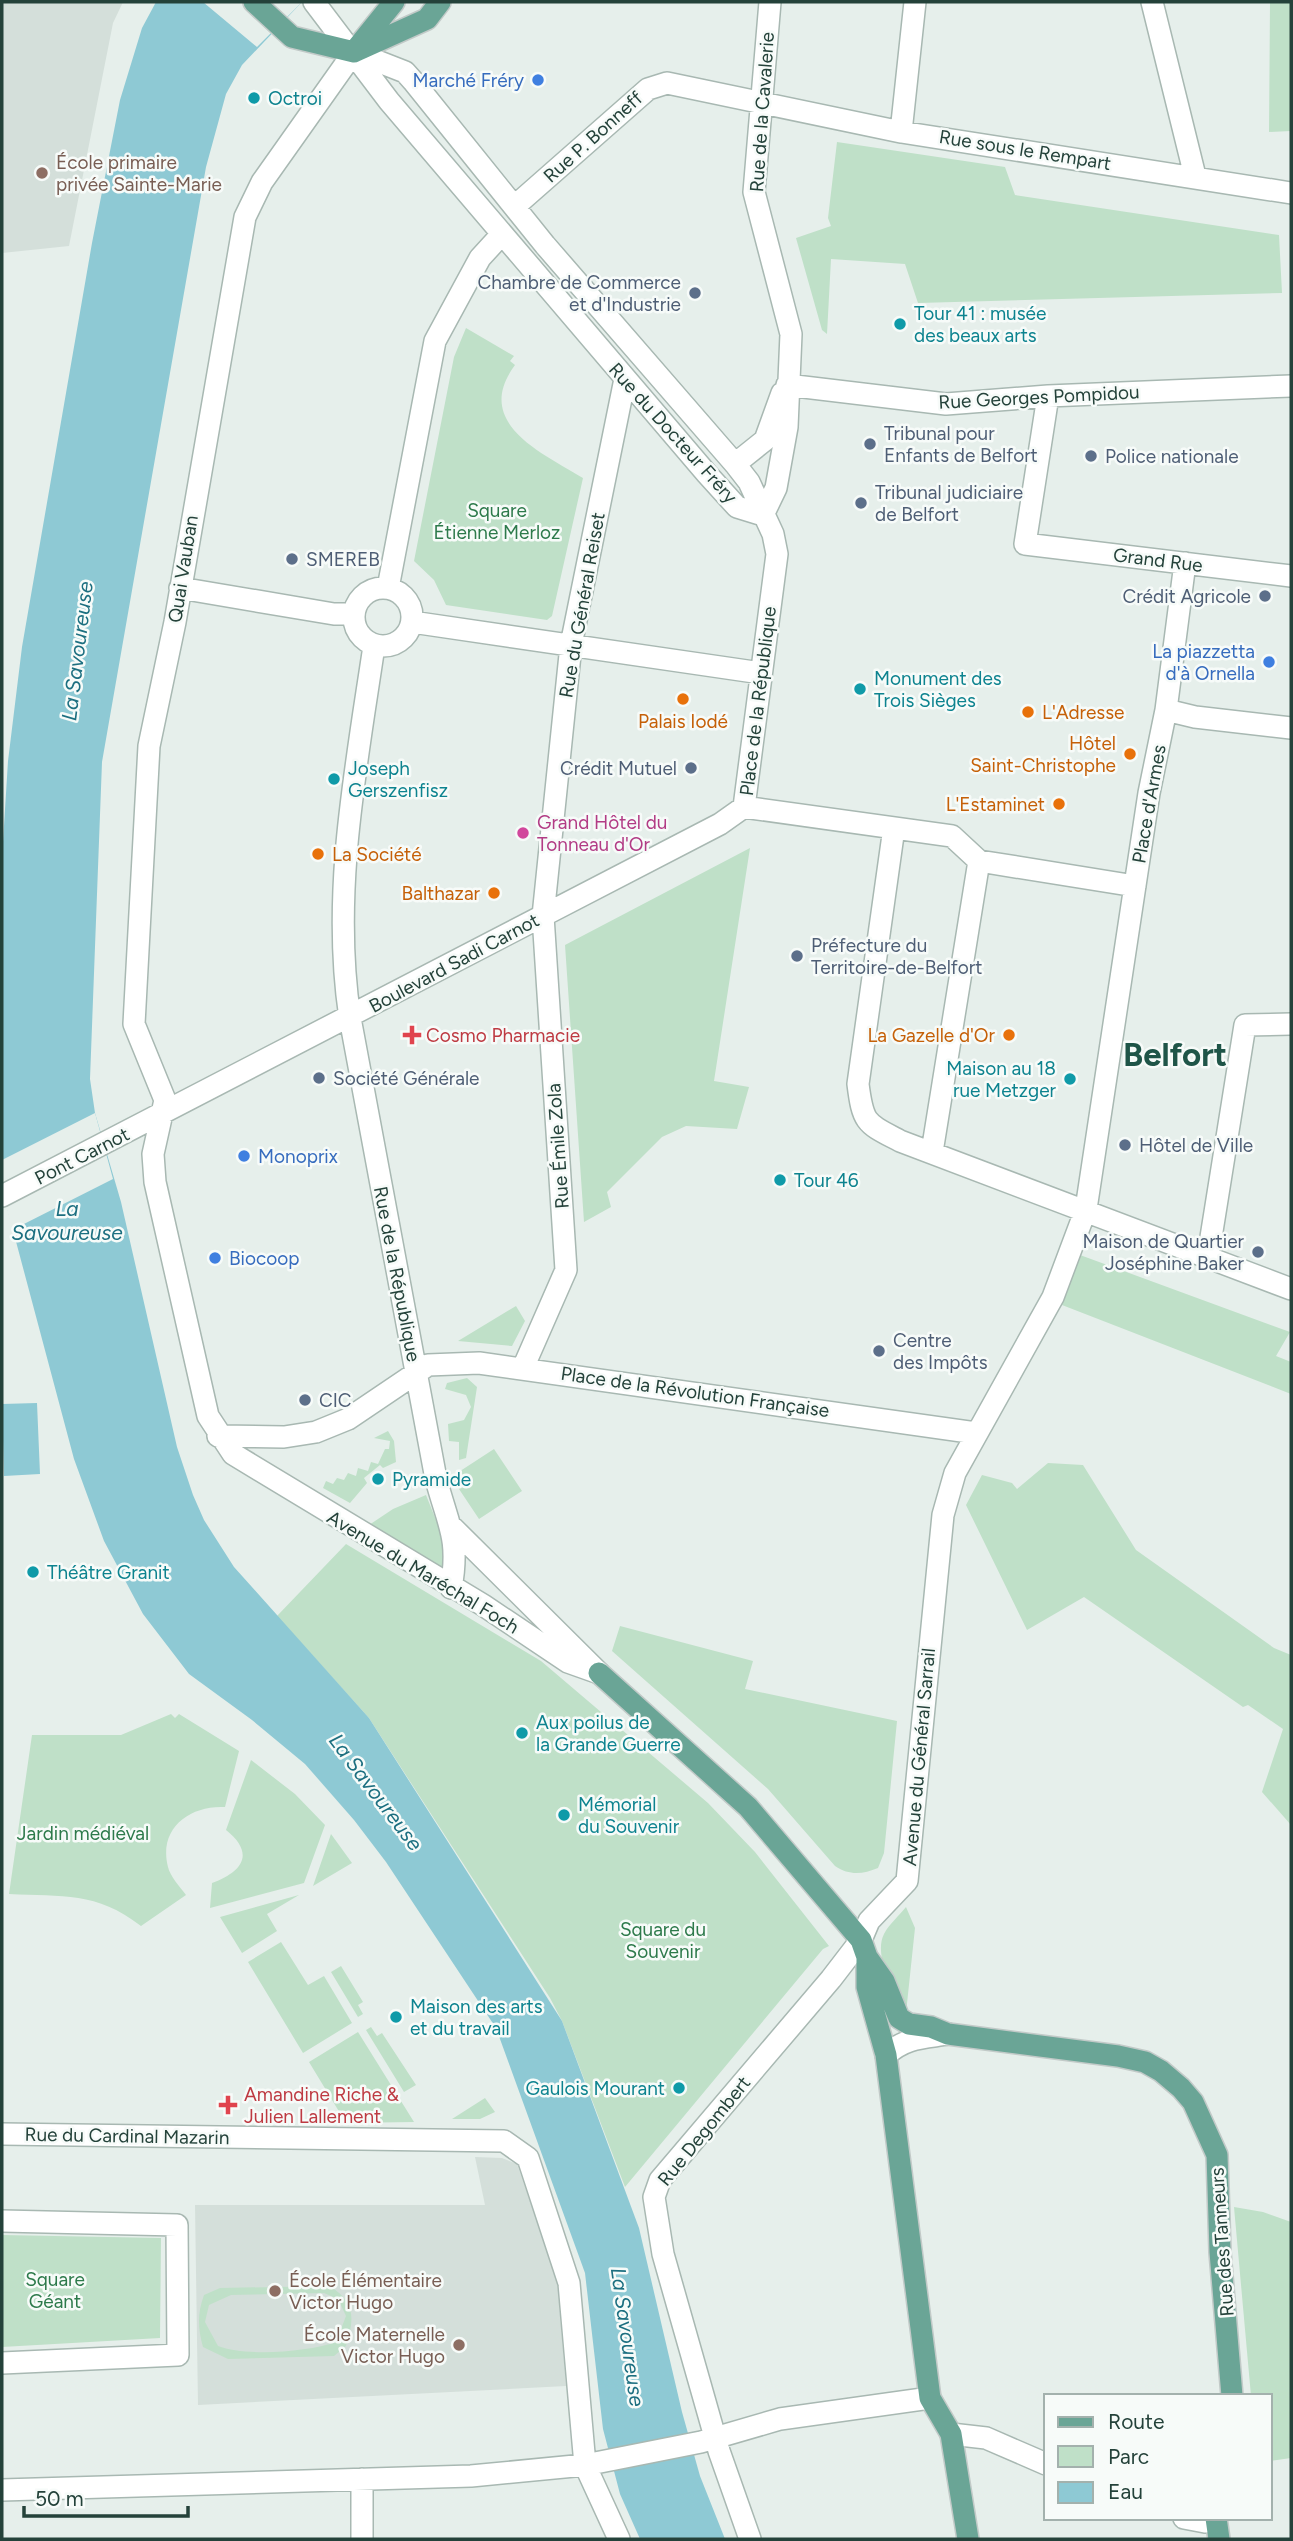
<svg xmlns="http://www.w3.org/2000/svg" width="1293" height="2541" viewBox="0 0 1293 2541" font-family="Figtree,sans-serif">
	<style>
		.built { fill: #d4dfda }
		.green { fill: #bfe0c8; fill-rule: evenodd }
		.water { fill: #8ec9d4 }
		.pier { fill: #e6efeb }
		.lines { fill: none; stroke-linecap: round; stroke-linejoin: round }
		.minor-casing { stroke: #a8b8b2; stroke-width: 24 }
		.major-casing { stroke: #c2cac8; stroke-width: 24 }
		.minor { stroke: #fff; stroke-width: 21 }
		.major { stroke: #6aa596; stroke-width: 21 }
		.shop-dot { fill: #3f7fe0; stroke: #f7fbf9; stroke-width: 2.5 }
		.culture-dot { fill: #0f9aa8; stroke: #f7fbf9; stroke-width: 2.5 }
		.education-dot { fill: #8d6e63; stroke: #f7fbf9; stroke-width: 2.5 }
		.service-dot { fill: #5c6f8a; stroke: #f7fbf9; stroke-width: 2.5 }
		.food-dot { fill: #e8710a; stroke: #f7fbf9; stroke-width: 2.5 }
		.hotel-dot { fill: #d1479c; stroke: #f7fbf9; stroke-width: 2.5 }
		.health-dot { fill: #e0444e; stroke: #f7fbf9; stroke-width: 2.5 }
		.labels { text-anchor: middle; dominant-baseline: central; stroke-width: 5; stroke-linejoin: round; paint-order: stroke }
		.shop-label { font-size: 19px; fill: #366cbe; stroke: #f7fbf9; text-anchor: end }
		.culture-label { font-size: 19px; fill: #0d838f; stroke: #f7fbf9; text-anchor: start }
		.street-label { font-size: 19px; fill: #24423a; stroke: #f7fbf9 }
		.education-label { font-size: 19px; fill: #785e54; stroke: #f7fbf9; text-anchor: start }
		.service-label { font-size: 19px; fill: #4e5e75; stroke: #f7fbf9; text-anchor: start }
		.park-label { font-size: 19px; fill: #2d7a4b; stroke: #f7fbf9 }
		.food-label { font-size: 19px; fill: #c56008; stroke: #f7fbf9; text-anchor: end }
		.hotel-label { font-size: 19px; fill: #b23c85; stroke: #f7fbf9; text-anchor: start }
		.health-label { font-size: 19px; fill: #be3a42; stroke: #f7fbf9; text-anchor: start }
		.water-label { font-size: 21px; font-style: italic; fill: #1c6f80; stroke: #f7fbf9 }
		.town-label { font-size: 33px; font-weight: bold; fill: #1f5548; stroke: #f7fbf9 }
	</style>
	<rect width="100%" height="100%" fill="#e6efeb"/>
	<path class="built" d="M 2,2 L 123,2 L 113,23 L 69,246 L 2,253 Z
		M 475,2157 L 502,2158 L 517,2164 L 557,2279 L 566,2386 L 198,2405 L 195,2205 L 485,2205 Z"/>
	<path class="green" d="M 1270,2 L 1291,2 L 1291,131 L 1269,132 Z
		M 837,142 L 1005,167 L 1015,195 L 1279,235 L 1282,293 L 918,303 L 905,264 L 831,259 L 827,334 L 822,330 L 796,238 L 831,226 L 828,218 Z
		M 466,328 L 514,356 L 510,361 L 515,365 C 472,423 542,453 583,478 L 552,616 L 547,620 L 446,605 L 434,580 L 414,561 L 454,357 Z
		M 750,848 L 714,1081 L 749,1087 L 737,1129 L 686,1126 L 662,1137 L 607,1192 L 611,1207 L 584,1222 L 565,945 Z
		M 1080,1255 L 1290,1332 L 1276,1356 L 1291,1362 L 1291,1394 L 1062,1305 Z
		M 516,1306 L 525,1321 L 512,1346 L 458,1341 Z
		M 467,1378 L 477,1387 L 466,1458 L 459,1460 L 459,1442 L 449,1441 L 448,1424 L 464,1420 L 471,1407 L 466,1395 L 445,1389 L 447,1383 Z
		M 388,1431 L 394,1441 L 396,1462 L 383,1468 L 380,1465 L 364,1478 L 367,1483 L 350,1503 L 323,1488 L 326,1481 L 333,1484 L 337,1478 L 344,1480 L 348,1473 L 356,1476 L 358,1468 L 368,1471 L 371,1462 L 378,1464 L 385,1449 L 389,1449 L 390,1441 L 374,1438 Z
		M 494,1449 L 522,1491 L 479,1519 L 451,1477 Z
		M 1048,1463 L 1083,1465 L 1136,1550 L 1274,1648 L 1291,1655 L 1291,1825 L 1262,1792 L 1283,1729 L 1248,1705 L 1243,1707 L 1084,1597 L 1027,1630 L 966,1505 L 982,1475 L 1012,1483 L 1017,1489 Z
		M 426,1495 L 446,1545 L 443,1568 L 369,1525 L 393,1509 Z
		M 346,1544 L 541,1661 L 708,1803 L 755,1852 L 829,1946 L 823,1949 L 625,2187 L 562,2021 L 550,1998 L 369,1718 L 277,1616 Z
		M 620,1626 L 753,1661 L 745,1689 L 897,1721 L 884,1853 L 878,1868 C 863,1874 850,1876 835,1866 L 768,1789 L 612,1651 Z
		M 171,1714 L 175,1718 L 179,1714 L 239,1751 L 225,1807 C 190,1805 158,1828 168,1867 C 170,1876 180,1887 186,1895 L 141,1926 C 96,1891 63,1897 9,1894 L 32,1735 L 121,1735 Z
		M 251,1760 L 295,1794 L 325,1825 L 304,1883 L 210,1908 L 212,1883 C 242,1872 256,1854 226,1830 Z
		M 331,1834 L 352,1863 L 313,1886 Z
		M 299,1895 L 267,1914 L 277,1931 L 242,1953 L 220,1917 Z
		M 906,1907 L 915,1928 L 906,2013 C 894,1995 873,1955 884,1934 C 889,1924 899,1916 906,1907 Z
		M 281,1942 L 308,1985 L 324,1976 L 352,2023 L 303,2053 L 248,1962 Z
		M 341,1966 L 363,2002 L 358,2005 L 363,2014 L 358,2017 L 331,1972 Z
		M 371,2027 L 377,2036 L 382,2033 L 416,2085 L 404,2092 L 366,2030 Z
		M 358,2032 L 414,2122 L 346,2123 L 309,2062 Z
		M 485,2098 L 495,2112 L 480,2119 L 452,2119 Z
		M 1234,2207 L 1263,2212 L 1291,2222 L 1291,2458 L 1270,2461 L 1270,2396 L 1251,2396 Z
		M 2,2235 L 161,2238 L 160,2338 L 2,2347 Z
		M 329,2286 C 355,2301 355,2318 346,2346 L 334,2356 L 228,2359 L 203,2347 C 198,2329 197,2314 204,2295 L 220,2288 ZM 324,2293 L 338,2299 L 346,2316 L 336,2342 C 307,2352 247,2357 218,2346 L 205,2322 L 209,2305 L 231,2295 Z"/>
	<path class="water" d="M 156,2 L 302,2 L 242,65 L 226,94 L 206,167 L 102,762 L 90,1079 L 95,1113 L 121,1202 L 177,1447 L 193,1495 L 204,1520 L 234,1567 L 369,1718 L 562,2021 L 639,2228 L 682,2412 L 700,2476 L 725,2539 L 640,2539 L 620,2494 L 603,2429 L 585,2273 L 496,2028 L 386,1862 L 354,1820 L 305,1764 L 252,1720 L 189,1674 L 143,1614 L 104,1541 L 74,1459 L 2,1189 L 2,858 L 8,761 L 22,647 L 92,243 L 120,100 L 142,28 Z
		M 37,1403 L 40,1474 L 4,1476 L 2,1404 Z"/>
	<path class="pier" d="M 203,2 L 302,2 L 257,47 Z
		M 95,1113 L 113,1179 L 12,1230 L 2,1189 L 2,1160 Z"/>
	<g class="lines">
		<defs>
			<path id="minor" d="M 314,2 L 389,101 L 707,474 L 737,507 L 763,515
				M 1152,2 L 1195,176
				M 354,52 L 262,182 L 245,217 L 175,622 L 149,746 L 134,1024 L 165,1100 L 153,1154 L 155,1182 L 208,1416 L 233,1454 L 483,1605 L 568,1662 L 599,1673
				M 354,52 L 405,72 L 413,81 L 545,245 L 735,464 L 749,482 L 773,534 L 777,554 L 744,807
				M 901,132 L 915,2
				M 515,206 L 648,89 L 667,83 L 901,132 L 1291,193
				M 787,385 L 946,404 L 1048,396 L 1291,386
				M 1048,396 L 1025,544 L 1291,576
				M 735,464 L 765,440 L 782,393
				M 763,515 L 776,488 L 787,427 L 791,334 L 754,192 L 770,2
				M354 617a29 29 0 1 1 58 0a29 29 0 1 1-58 0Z
				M 180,588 L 334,614 L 353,614
				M 388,588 L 435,341 L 480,258 L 501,235
				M 412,622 L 761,673
				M 374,646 C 356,768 331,894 350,1018 L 436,1479 C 448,1525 460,1538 451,1588
				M 1166,710 L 1195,717 L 1291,728
				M 744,807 L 952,836 L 979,861
				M 894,828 L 858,1084 C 863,1124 866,1123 900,1141 L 1291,1289
				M 979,861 L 1135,886
				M 932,1152 L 979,861
				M 2,1196 L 720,824 L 744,807
				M 1208,1256 L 1245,1025 L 1291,1024
				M 523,1368 L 566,1270 L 543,916 L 571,645 L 625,379
				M 218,1436 L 284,1437 L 316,1432 L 348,1419 L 428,1365 L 479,1363 L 976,1433
				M 453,1528 L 598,1672
				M 886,2055 C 906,2037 923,2038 948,2034
				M 2,2134 L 504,2141 L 528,2158 L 569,2283 L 585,2465 L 619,2539
				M 2,2221 L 177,2225 L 178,2355 L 2,2363
				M 951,2434 L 986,2438 L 1046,2464
				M 362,2479 L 362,2539
				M 2,2490 L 471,2476 L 585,2465 L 701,2442 L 780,2419 L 930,2398
				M 1184,2518 L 1205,2522 L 1215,2520
				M 750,2539 L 719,2451 L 663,2254 L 654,2197 L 660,2180 L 831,1979 L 861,1940 L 869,1921 L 907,1881 L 943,1515 L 955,1473 L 1053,1297 L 1086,1209 L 1149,793 L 1166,710 L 1185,563"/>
			<path id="major" d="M 254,2 L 292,37 L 354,52
				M 356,49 L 394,2
				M 354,52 L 427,19 L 440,2
				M 599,1673 L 748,1807 L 861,1940 L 867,1957 L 867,1987 L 886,2055 L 930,2398 L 951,2434 L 968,2539
				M 867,1957 L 884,1981 L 899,2018 L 909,2024 L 931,2027 L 948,2034 L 1118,2056 L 1145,2062 L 1161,2071 L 1181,2088 L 1193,2102 L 1217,2155 L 1220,2252 L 1232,2396
				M 1216,2518 L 1219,2539"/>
		</defs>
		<use href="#minor" class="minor-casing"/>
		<use href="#major" class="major-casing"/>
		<use href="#minor" class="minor"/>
		<use href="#major" class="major"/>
	</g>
	<g class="shop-dot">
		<circle cx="538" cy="80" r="7"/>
		<circle cx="1269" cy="662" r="7"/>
		<circle cx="244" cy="1156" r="7"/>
		<circle cx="215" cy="1258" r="7"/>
	</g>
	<g class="culture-dot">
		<circle cx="254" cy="98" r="7"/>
		<circle cx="900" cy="324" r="7"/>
		<circle cx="860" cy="689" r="7"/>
		<circle cx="334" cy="779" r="7"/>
		<circle cx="1070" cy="1079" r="7"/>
		<circle cx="780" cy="1180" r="7"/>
		<circle cx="378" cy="1479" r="7"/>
		<circle cx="33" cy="1572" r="7"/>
		<circle cx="522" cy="1733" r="7"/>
		<circle cx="564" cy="1815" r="7"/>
		<circle cx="396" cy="2017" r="7"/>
		<circle cx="679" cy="2088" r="7"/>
	</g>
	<g class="education-dot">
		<circle cx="42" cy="173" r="7"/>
		<circle cx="275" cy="2291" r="7"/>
		<circle cx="459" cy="2345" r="7"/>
	</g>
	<g class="service-dot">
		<circle cx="695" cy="293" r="7"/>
		<circle cx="870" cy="444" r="7"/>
		<circle cx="1091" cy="456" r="7"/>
		<circle cx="861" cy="503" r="7"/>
		<circle cx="292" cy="559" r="7"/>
		<circle cx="1265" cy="596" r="7"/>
		<circle cx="691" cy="768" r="7"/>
		<circle cx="797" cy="956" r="7"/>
		<circle cx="319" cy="1078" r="7"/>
		<circle cx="1125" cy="1145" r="7"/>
		<circle cx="1258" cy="1252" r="7"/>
		<circle cx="879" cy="1351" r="7"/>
		<circle cx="305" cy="1400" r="7"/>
	</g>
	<g class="food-dot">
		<circle cx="683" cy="699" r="7"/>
		<circle cx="1028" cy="712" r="7"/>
		<circle cx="1130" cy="754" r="7"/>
		<circle cx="1059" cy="804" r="7"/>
		<circle cx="318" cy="854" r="7"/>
		<circle cx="494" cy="893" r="7"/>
		<circle cx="1009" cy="1035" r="7"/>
	</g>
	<circle class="hotel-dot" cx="523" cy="833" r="7"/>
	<g class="health-dot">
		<path d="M408.5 1024.5h7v7h7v7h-7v7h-7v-7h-7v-7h7z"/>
		<path d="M224.5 2094.5h7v7h7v7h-7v7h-7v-7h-7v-7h7z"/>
	</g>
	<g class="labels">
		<g class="shop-label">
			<text x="524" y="80">Marché Fréry</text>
			<text x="1255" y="651">La piazzetta<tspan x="1255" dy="22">d'à Ornella</tspan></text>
			<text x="258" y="1156" text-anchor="start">Monoprix</text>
			<text x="229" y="1258" text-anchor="start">Biocoop</text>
		</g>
		<g class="culture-label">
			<text x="268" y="98">Octroi</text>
			<text x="914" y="313">Tour 41 : musée<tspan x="914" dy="22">des beaux arts</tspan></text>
			<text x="874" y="678">Monument des<tspan x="874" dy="22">Trois Sièges</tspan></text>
			<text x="348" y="768">Joseph<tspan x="348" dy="22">Gerszenfisz</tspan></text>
			<text x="1056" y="1068" text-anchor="end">Maison au 18<tspan x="1056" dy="22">rue Metzger</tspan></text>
			<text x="794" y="1180">Tour 46</text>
			<text x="392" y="1479">Pyramide</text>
			<text x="47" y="1572">Théâtre Granit</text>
			<text x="536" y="1722">Aux poilus de<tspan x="536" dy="22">la Grande Guerre</tspan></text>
			<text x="578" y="1804">Mémorial<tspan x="578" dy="22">du Souvenir</tspan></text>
			<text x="410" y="2006">Maison des arts<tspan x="410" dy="22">et du travail</tspan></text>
			<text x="665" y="2088" text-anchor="end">Gaulois Mourant</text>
		</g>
		<g class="street-label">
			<text transform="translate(762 112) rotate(-86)">Rue de la Cavalerie</text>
			<text transform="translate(593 137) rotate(-42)">Rue P. Bonneff</text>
			<text transform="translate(1025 150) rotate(9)">Rue sous le Rempart</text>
			<text transform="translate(1039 397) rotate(-3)">Rue Georges Pompidou</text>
			<text transform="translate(673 433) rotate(48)">Rue du Docteur Fréry</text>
			<text transform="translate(1158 560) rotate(7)">Grand Rue</text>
			<text transform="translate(183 569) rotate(-81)">Quai Vauban</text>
			<text transform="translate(582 605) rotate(-80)">Rue du Général Reiset</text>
			<text transform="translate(758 701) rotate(-83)">Place de la République</text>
			<text transform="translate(1149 804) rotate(-80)">Place d'Armes</text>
			<text transform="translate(454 963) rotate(-28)">Boulevard Sadi Carnot</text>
			<text transform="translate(558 1146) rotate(-94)">Rue Émile Zola</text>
			<text transform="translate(82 1156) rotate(-27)">Pont Carnot</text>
			<text transform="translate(397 1274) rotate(79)">Rue de la République</text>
			<text transform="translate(695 1392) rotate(8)">Place de la Révolution Française</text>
			<text transform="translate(423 1572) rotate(31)">Avenue du Maréchal Foch</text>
			<text transform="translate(919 1757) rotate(-85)">Avenue du Général Sarrail</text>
			<text transform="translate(704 2131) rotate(-51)">Rue Degombert</text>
			<text transform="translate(127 2136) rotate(1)">Rue du Cardinal Mazarin</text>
			<text transform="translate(1222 2242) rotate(-94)">Rue des Tanneurs</text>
		</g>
		<g class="education-label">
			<text x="56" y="162">École primaire<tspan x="56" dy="22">privée Sainte-Marie</tspan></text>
			<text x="289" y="2280">École Élémentaire<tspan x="289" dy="22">Victor Hugo</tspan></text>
			<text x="445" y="2334" text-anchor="end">École Maternelle<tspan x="445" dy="22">Victor Hugo</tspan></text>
		</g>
		<g class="service-label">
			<text x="681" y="282" text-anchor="end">Chambre de Commerce<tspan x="681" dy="22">et d'Industrie</tspan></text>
			<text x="884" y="433">Tribunal pour<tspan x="884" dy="22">Enfants de Belfort</tspan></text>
			<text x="1105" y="456">Police nationale</text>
			<text x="875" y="492">Tribunal judiciaire<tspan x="875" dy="22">de Belfort</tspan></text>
			<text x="306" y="559">SMEREB</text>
			<text x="1251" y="596" text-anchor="end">Crédit Agricole</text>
			<text x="677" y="768" text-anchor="end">Crédit Mutuel</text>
			<text x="811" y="945">Préfecture du<tspan x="811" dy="22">Territoire-de-Belfort</tspan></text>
			<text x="333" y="1078">Société Générale</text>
			<text x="1139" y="1145">Hôtel de Ville</text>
			<text x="1244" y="1241" text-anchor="end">Maison de Quartier<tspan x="1244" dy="22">Joséphine Baker</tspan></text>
			<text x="893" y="1340">Centre<tspan x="893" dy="22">des Impôts</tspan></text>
			<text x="319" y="1400">CIC</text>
		</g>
		<g class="park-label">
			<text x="497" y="510">Square<tspan x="497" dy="22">Étienne Merloz</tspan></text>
			<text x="83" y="1833">Jardin médiéval</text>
			<text x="663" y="1929">Square du<tspan x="663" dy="22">Souvenir</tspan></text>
			<text x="55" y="2279">Square<tspan x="55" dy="22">Géant</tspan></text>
		</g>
		<g class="food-label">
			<text x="1042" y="712" text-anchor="start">L'Adresse</text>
			<text x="683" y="721" text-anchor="middle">Palais Iodé</text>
			<text x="1116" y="743">Hôtel<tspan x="1116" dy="22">Saint-Christophe</tspan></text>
			<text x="1045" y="804">L'Estaminet</text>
			<text x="332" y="854" text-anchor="start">La Société</text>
			<text x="480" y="893">Balthazar</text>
			<text x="995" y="1035">La Gazelle d'Or</text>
		</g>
		<g class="hotel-label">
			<text x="537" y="822">Grand Hôtel du<tspan x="537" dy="22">Tonneau d'Or</tspan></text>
		</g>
		<g class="health-label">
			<text x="426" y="1035">Cosmo Pharmacie</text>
			<text x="244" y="2094">Amandine Riche &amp;<tspan x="244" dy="22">Julien Lallement</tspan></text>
		</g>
		<g class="water-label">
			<text transform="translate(77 651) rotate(-83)">La Savoureuse</text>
			<text x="67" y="1208">La<tspan x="67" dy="24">Savoureuse</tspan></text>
			<text transform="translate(376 1792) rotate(53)">La Savoureuse</text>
			<text transform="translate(628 2337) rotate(82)">La Savoureuse</text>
		</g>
		<g class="town-label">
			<text x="1175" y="1054">Belfort</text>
		</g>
	</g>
	<rect width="1293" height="2541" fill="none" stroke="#24423a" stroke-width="7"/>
	<rect x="1044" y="2394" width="228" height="126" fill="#f7fbf9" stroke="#a3b1ad" stroke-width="2"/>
	<rect x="1058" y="2417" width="35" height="10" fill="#6aa596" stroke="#a3b1ad" stroke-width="2"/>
	<text x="1108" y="2429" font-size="21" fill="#24423a">Route</text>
	<rect x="1058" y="2446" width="35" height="21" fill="#bfe0c8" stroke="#a3b1ad" stroke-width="2"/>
	<text x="1108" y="2464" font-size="21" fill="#24423a">Parc</text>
	<rect x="1058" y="2482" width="35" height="21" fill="#8ec9d4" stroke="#a3b1ad" stroke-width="2"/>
	<text x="1108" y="2499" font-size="21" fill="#24423a">Eau</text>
	<path d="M24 2506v10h164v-10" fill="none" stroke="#24423a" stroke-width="3.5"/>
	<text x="35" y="2506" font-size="21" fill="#24423a" stroke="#f7fbf9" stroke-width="5" paint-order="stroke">50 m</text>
</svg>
